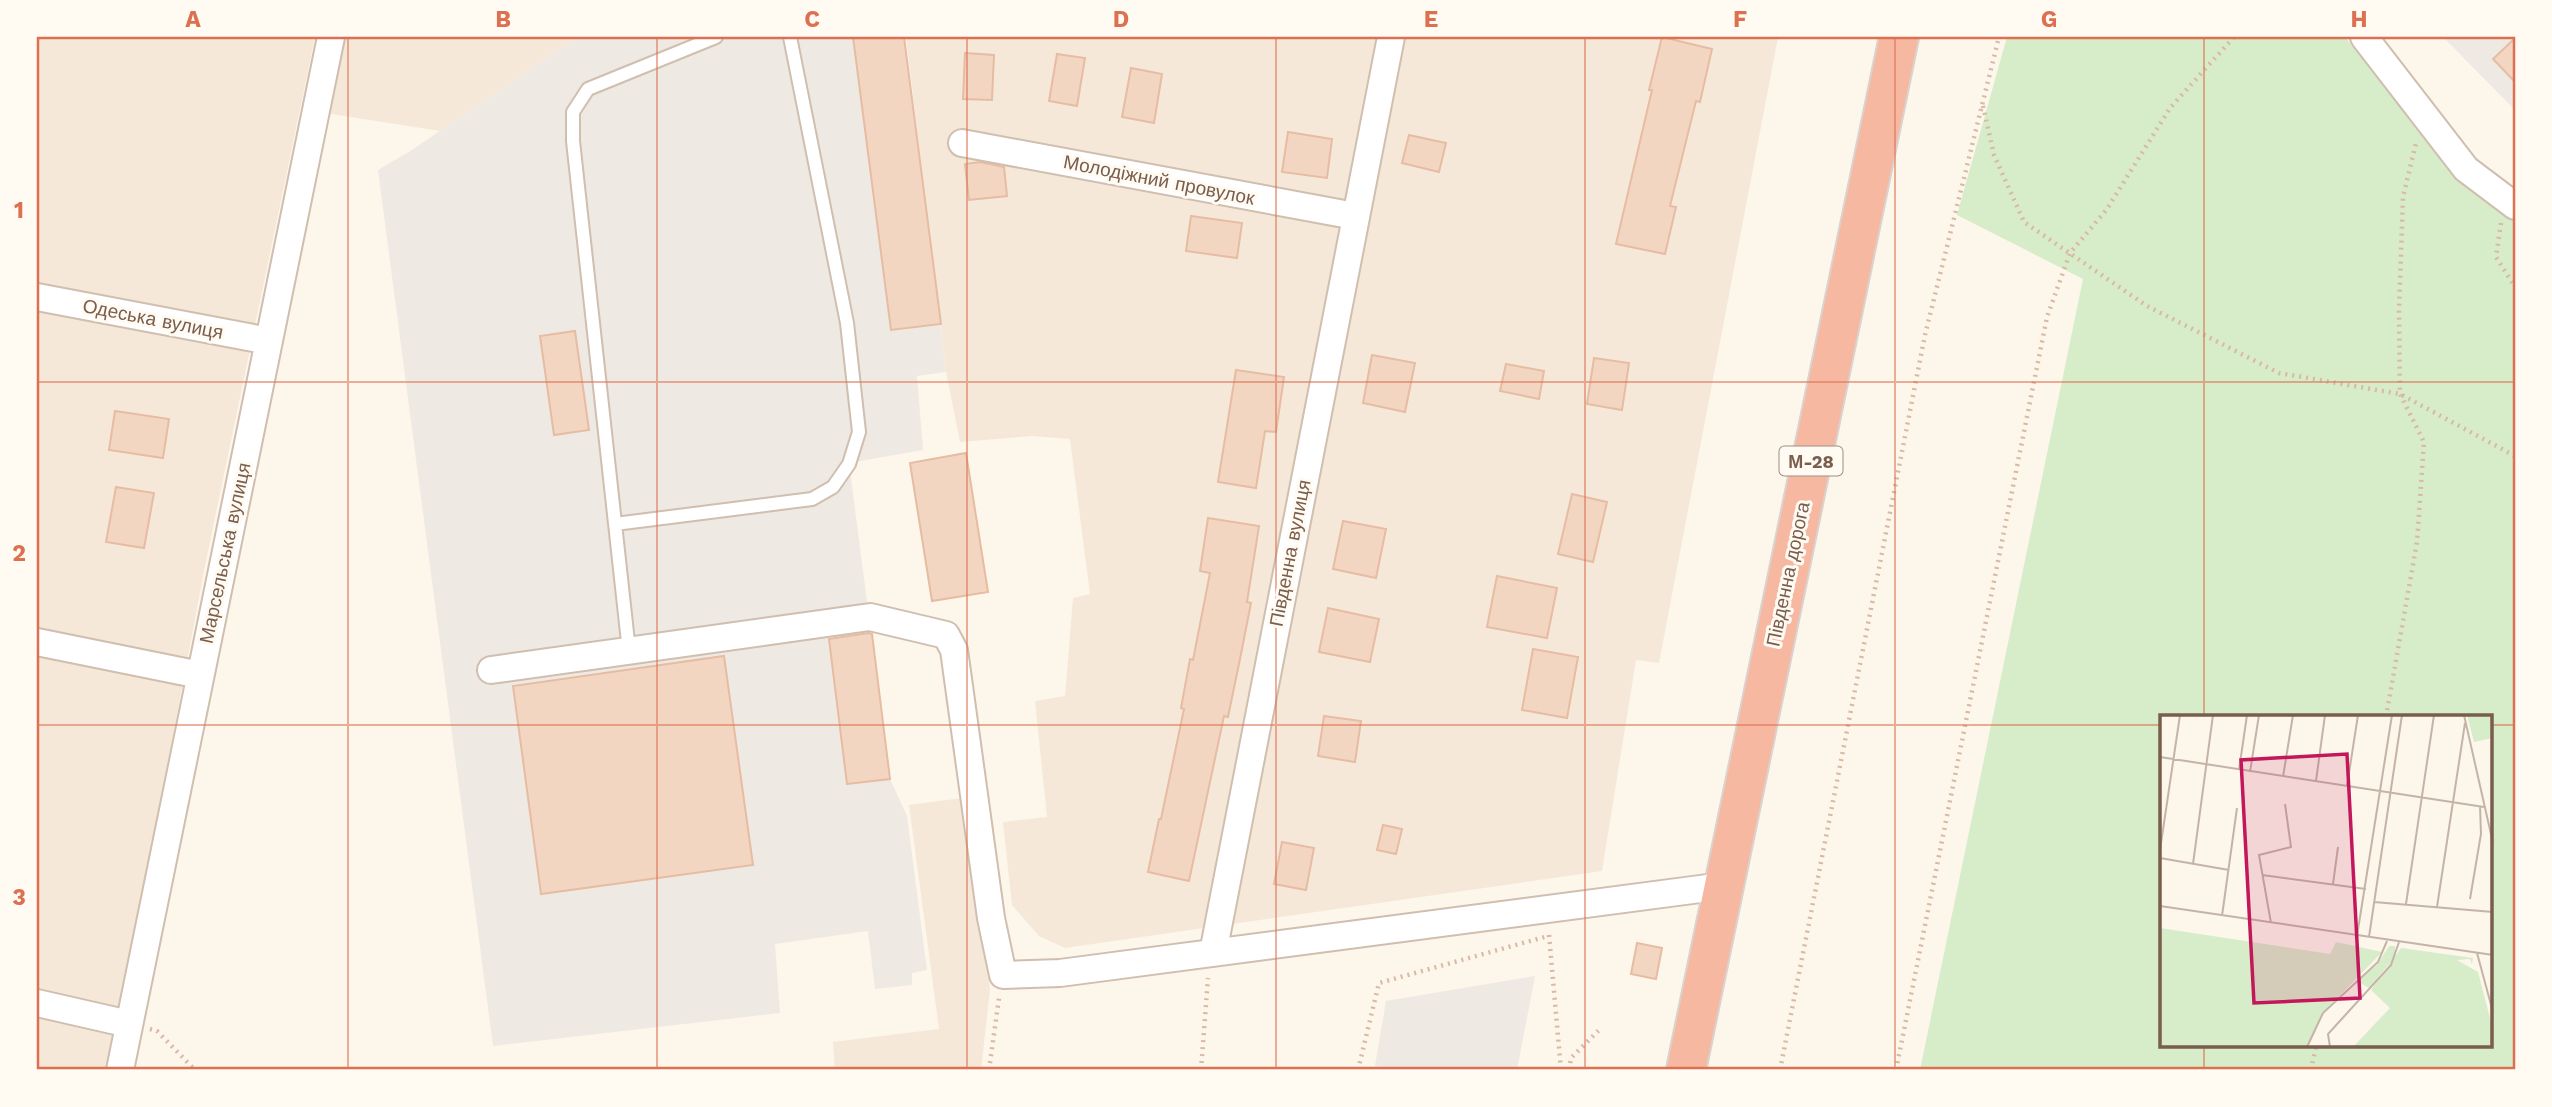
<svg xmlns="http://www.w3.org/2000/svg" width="2552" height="1107" viewBox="0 0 2552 1107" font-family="'Work Sans',sans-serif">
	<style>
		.residential { fill: #f5e8d9 }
		.industrial { fill: #efe9e3 }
		.green { fill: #d7ecc8; fill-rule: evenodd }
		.building { fill: #f3d6c2; stroke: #e6bca2; stroke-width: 2 }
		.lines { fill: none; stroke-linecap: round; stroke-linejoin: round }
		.lane-casing { stroke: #d0beaf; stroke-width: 16 }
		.street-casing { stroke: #d0beaf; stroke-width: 30 }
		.highway-casing { stroke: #d9d2cd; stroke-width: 42 }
		.path { stroke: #d9b9a4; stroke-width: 4.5; stroke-dasharray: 2 5; stroke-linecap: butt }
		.lane { stroke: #fff; stroke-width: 12 }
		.street { stroke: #fff; stroke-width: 26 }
		.highway { stroke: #f7b8a2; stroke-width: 38 }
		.grid { fill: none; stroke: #dc7050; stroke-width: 2; stroke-opacity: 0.55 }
		.labels { text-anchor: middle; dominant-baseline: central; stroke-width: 6; stroke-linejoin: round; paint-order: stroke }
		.shield { fill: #fffaf2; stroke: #a18c7e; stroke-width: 2 }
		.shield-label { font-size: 18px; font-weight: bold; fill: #795d4d }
		.street-label { font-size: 19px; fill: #795d4d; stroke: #fffaf2 }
		.inset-road { fill: none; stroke: #c4b4a7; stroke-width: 2 }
		.view { fill: #c2185b; fill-opacity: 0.15; stroke: #c2185b; stroke-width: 3.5 }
		.inset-edge { fill: none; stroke: #795d4d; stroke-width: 3.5 }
		.neatline { fill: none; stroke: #dc7050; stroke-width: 2.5 }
		.grid-label { font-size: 23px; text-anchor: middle; font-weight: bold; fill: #dc7050 }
	</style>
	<rect width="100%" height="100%" fill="#fdf6eb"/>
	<path class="residential" d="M 37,37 L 315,37 L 205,566 L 110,1070 L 37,1070 Z
		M 342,37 L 577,37 L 440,131 L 325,113 Z
		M 906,37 L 1778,37 L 1659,663 L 1636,660 L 1602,871 L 1065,948 L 1039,936 L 1012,905 L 1003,822 L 1047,817 L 1035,701 L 1065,696 L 1073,598 L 1090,594 L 1070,439 L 1032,436 L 960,442 L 946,372 Z
		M 970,797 L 990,989 L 981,1070 L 835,1070 L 833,1042 L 939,1029 L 909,805 Z"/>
	<path class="industrial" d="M 577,37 L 904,37 L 946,372 L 917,376 L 923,450 L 849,463 L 890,779 L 907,816 L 927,970 L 912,973 L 912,985 L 875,989 L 868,931 L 775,944 L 780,1013 L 493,1046 L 378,170 L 412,150 Z
		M 2443,37 L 2515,37 L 2515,110 Z
		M 1535,976 L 1517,1070 L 1394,1070 L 1375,1066 L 1386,1001 Z"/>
	<path class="green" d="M 2007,37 L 2345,37 L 2454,174 L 2515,218 L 2515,1070 L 1920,1070 L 2083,279 L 1957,215 ZM 2162,717 L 2491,717 L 2491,1046 L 2162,1046 Z"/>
	<path class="building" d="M 853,37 L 904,37 L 941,324 L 891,330 Z
		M 1662,37 L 1712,49 L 1700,102 L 1696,101 L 1670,206 L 1676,207 L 1665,254 L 1616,244 L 1652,90 L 1649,90 Z
		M 2515,38 L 2515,82 L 2493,59 Z
		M 965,53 L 994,55 L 992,100 L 963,99 Z
		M 1057,54 L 1085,58 L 1077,106 L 1049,101 Z
		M 1131,68 L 1162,74 L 1154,123 L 1122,117 Z
		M 1288,132 L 1332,139 L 1327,178 L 1282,172 Z
		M 1409,135 L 1446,143 L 1439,172 L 1402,163 Z
		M 980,162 L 1004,167 L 1007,196 L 969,200 L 965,164 Z
		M 1191,216 L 1242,223 L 1237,258 L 1186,251 Z
		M 575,331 L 589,430 L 554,435 L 540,336 Z
		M 1372,355 L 1415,363 L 1405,412 L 1363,403 Z
		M 1594,358 L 1629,363 L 1622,410 L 1587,404 Z
		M 1506,364 L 1544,371 L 1539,399 L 1500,391 Z
		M 1236,370 L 1284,377 L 1276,432 L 1265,431 L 1256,488 L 1218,482 Z
		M 115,411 L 169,419 L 163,458 L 109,450 Z
		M 966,453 L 988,592 L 932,601 L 910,463 Z
		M 116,487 L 154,493 L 144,548 L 106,542 Z
		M 1572,494 L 1607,502 L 1593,562 L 1558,554 Z
		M 1208,518 L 1259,526 L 1247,602 L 1251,603 L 1240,659 L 1228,717 L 1224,716 L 1189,881 L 1148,872 L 1159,819 L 1161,819 L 1184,709 L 1181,708 L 1190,659 L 1193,660 L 1210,573 L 1200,571 Z
		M 1343,521 L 1386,529 L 1376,578 L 1333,569 Z
		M 1497,576 L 1557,588 L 1547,638 L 1487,627 Z
		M 1328,608 L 1379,619 L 1370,662 L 1319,652 Z
		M 869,633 L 872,634 L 890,779 L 847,784 L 829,639 Z
		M 1533,649 L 1578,657 L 1567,718 L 1522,710 Z
		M 724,656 L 753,865 L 541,894 L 513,686 Z
		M 1324,716 L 1361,721 L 1355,762 L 1318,756 Z
		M 1383,825 L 1402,829 L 1396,854 L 1377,850 Z
		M 1282,842 L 1314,848 L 1306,890 L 1274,884 Z
		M 1637,943 L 1662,948 L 1656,979 L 1631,974 Z"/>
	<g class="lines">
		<defs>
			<path id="lane" d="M 615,524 L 812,499 L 833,487 L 849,464 L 859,432 L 847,323 L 790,37
				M 629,651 L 573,141 L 573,112 L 588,89 L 716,37"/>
			<path id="street" d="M 2364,37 L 2466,169 L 2515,206
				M 962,143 L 1355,216
				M 37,297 L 269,341
				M 37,642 L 200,675
				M 491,670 L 870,617 L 946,635 L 954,650 L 991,918 L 1003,975 L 1060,973 L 1723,886
				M 1213,953 L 1391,37
				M 37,1003 L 129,1024
				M 120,1070 L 331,37"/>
			<path id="highway" d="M 1686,1070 L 1899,37"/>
		</defs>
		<use href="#lane" class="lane-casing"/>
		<use href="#street" class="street-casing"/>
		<use href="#highway" class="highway-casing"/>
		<path class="path" d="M 1983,106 L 1994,155 L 2024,222 L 2147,306 L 2279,373 L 2400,394 L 2515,456
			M 2501,223 L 2496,257 L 2515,287
			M 2386,717 L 2417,542 L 2424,442 L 2400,394 L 2399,311 L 2403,197 L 2416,143
			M 1549,935 L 1561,1070
			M 150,1029 L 157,1031 L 195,1070
			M 989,1070 L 999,998
			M 1201,1070 L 1208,978
			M 1358,1070 L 1379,983 L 1548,936
			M 1569,1070 L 1571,1058 L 1600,1029
			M 1780,1070 L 1925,335 L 1999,37
			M 1896,1070 L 2047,317 L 2070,253 L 2107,209 L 2170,108 L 2234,37
			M 2311,1070 L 2316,1046"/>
		<use href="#lane" class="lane"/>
		<use href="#street" class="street"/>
		<use href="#highway" class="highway"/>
	</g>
	<path class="grid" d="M 348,37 L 348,1070M 657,37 L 657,1070M 967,37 L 967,1070M 1276,37 L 1276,1070M 1585,37 L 1585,1070M 1895,37 L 1895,1070M 2204,37 L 2204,717M 37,382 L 2515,382M 37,725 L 2162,725M 2491,725 L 2515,725M 2204,1046 L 2204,1070"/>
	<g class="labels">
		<rect class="shield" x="1779.5" y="446.5" width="63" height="29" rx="5"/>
		<g class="shield-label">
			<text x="1811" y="461">М-28</text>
		</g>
		<g class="street-label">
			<text transform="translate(1159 180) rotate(11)">Молодіжний провулок</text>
			<text transform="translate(153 319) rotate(11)">Одеська вулиця</text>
			<text transform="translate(225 553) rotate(-78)">Марсельська вулиця</text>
			<text transform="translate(1290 553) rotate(-79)">Південна вулиця</text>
			<text transform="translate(1788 574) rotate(-78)">Південна дорога</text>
		</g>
	</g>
	<g transform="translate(2160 715)">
		<rect width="332" height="332" fill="#fdf6eb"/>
		<path d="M 307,0 L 332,0 L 332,23 L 314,27 ZM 0,213 L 170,239 L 176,227 L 222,237 L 164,297 L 147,332 L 0,332 ZM 229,231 L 235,231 L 235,242 L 209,273 L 196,266 L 217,250 ZM 241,233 L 313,243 L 312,249 L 310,244 L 297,245 L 318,257 L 332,311 L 332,332 L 193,332 L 230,293 L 211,275 Z" fill="#d7ecc8"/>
		<path class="inset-road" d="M 304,0 L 333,128M 0,42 L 324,92M 79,55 L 87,0M 90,57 L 99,0M 123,62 L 133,0M 156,66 L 165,0M 187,71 L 198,0M 0,135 L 20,0M 0,143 L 69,155M 33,149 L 53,0M 102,160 L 206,174M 173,169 L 178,132M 310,184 L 321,119 L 320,91M 214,187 L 333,197M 246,189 L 274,0M 0,191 L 333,240M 277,192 L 305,8M 62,201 L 77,93M 111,208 L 99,140 L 131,132 L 125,89M 197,221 L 232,0M 209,222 L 242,0M 317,238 L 333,297M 147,332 L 163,298 L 218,247 L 227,226M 170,332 L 168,319 L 231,250 L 239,227"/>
		<path class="view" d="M 187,39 L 200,283 L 94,288 L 81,45 Z"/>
		<rect width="332" height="332" class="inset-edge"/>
	</g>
	<rect width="2552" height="1107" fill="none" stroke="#fffaf2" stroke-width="77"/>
	<rect x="38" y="38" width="2476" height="1030" class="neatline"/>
	<g class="grid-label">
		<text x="193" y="27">A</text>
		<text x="503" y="27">B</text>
		<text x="812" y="27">C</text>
		<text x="1121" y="27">D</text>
		<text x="1431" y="27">E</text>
		<text x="1740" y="27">F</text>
		<text x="2049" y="27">G</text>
		<text x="2359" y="27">H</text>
		<text x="19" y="218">1</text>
		<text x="19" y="561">2</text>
		<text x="19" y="905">3</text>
	</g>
</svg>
